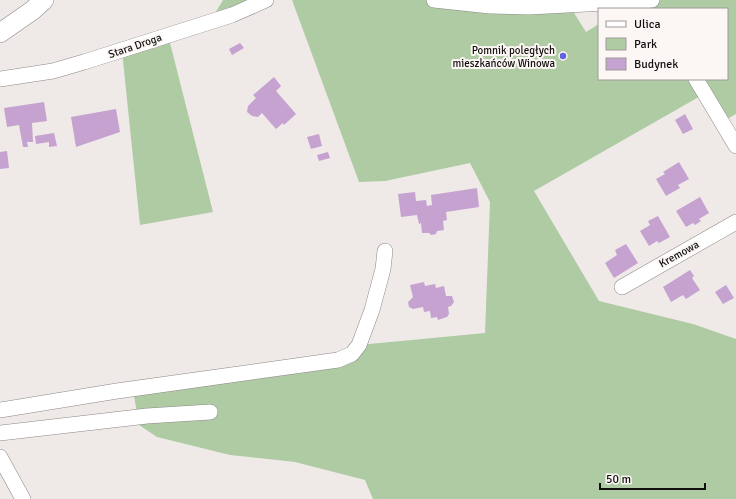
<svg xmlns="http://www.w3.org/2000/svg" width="736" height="499" viewBox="0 0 736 499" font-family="Signika,sans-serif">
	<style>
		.green { fill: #afcba4 }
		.building { fill: #c5a2d0 }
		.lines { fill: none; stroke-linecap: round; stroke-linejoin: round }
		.minor-casing { stroke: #8c8885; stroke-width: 16 }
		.major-casing { stroke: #8c8885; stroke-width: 20 }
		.minor { stroke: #fff; stroke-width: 15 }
		.major { stroke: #fff; stroke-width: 19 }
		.poi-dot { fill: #6262db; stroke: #fcf7f5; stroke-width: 1.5 }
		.labels { text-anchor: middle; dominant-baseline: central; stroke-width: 4; stroke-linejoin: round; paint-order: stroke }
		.street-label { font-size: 11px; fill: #12100f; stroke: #fcf7f5 }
		.poi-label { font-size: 11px; fill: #12100f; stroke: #fcf7f5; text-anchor: end }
	</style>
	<rect width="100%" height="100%" fill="#efeae7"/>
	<path class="green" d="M 223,0 L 266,0 L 209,23 Z
		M 292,0 L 439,0 L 569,5 L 586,32 L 599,24 L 599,79 L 727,79 L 727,9 L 624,9 L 652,0 L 736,0 L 736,114 L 722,122 L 704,94 L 534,191 L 599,301 L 693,324 L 736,339 L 736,499 L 373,499 L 365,480 L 295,462 L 230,455 L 157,437 L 139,425 L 133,390 L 338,360 L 359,345 L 485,333 L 490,202 L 470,163 L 385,181 L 359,182 Z
		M 168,35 L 213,212 L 140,225 L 122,51 Z"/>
	<path class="building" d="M 240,43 L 244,48 L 232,55 L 229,49 Z
		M 274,77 L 281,86 L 276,91 L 296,114 L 284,125 L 283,123 L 276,129 L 262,113 L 258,117 L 252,116 L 247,112 L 248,106 L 256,98 L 253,95 Z
		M 44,102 L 47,121 L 32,123 L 33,142 L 27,142 L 28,147 L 23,147 L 19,125 L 7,127 L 4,108 Z
		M 116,109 L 120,132 L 76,147 L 71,117 Z
		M 685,114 L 693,129 L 683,134 L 675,120 Z
		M 54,133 L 57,146 L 49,147 L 49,142 L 36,144 L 35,136 Z
		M 319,134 L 322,146 L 311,149 L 307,137 Z
		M 7,151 L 9,168 L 0,169 L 0,152 Z
		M 328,152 L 330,158 L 319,161 L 317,155 Z
		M 679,162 L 689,179 L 678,185 L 680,188 L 666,196 L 656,179 L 665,174 L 663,172 Z
		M 477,188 L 479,207 L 446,212 L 447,220 L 443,221 L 444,230 L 437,231 L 436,234 L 431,235 L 429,233 L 422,233 L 421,223 L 419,224 L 417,215 L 401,217 L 398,194 L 415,192 L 416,201 L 426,200 L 427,206 L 432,205 L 431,195 Z
		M 700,197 L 709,213 L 699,219 L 701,221 L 695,225 L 693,223 L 686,227 L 676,211 Z
		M 658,216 L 670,237 L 659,243 L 657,241 L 649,246 L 640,231 L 650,225 L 648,221 Z
		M 626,244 L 638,263 L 614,278 L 605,263 L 617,255 L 615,250 Z
		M 690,270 L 694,276 L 692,278 L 700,290 L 686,299 L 683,295 L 671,302 L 663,287 Z
		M 424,282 L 425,286 L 435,284 L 436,288 L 444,286 L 446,296 L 452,296 L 454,302 L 451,306 L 448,307 L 449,314 L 447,317 L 438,320 L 437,317 L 431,318 L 430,311 L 424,312 L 423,307 L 413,309 L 409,307 L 408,302 L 413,297 L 410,285 Z
		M 726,285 L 734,298 L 723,304 L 715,292 Z"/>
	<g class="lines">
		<defs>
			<path id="minor" d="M 434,0 L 490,6 L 529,7 L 644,1 L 652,0
				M 0,79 L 53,71 L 84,62 L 232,15 L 266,0
				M 696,79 L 736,146
				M 622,287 L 736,222
				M 0,410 L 117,391 L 338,360 L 352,354 L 359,345 L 372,310 L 383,269 L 385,251
				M 0,433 L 147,416 L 210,412
				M 0,457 L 23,499"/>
			<path id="major" d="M 0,33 L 33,10 L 44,0"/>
		</defs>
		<use href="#minor" class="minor-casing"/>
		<use href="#major" class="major-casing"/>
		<use href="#minor" class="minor"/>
		<use href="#major" class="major"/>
	</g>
	<circle class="poi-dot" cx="563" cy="56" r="4"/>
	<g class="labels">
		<g class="street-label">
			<text transform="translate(135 46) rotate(-19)">Stara Droga</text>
			<text transform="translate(679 254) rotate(-29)">Kremowa</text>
		</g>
		<g class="poi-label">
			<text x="555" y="50">Pomnik poległych<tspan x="555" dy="13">mieszkańców Winowa</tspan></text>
		</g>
	</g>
	<rect x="598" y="8" width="130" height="72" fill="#fcf7f5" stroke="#9e9b99"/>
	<rect x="606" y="21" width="20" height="6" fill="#ffffff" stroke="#9e9b99"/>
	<text x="634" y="28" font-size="12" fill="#12100f">Ulica</text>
	<rect x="606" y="38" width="20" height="12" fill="#afcba4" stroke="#9e9b99"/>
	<text x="634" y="48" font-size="12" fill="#12100f">Park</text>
	<rect x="606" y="58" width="20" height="12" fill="#c5a2d0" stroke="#9e9b99"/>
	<text x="634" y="68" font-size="12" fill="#12100f">Budynek</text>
	<path d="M600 483v6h105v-6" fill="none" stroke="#12100f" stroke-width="2"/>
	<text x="606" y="483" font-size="12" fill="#12100f" stroke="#fcf7f5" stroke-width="3" paint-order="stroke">50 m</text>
</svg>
